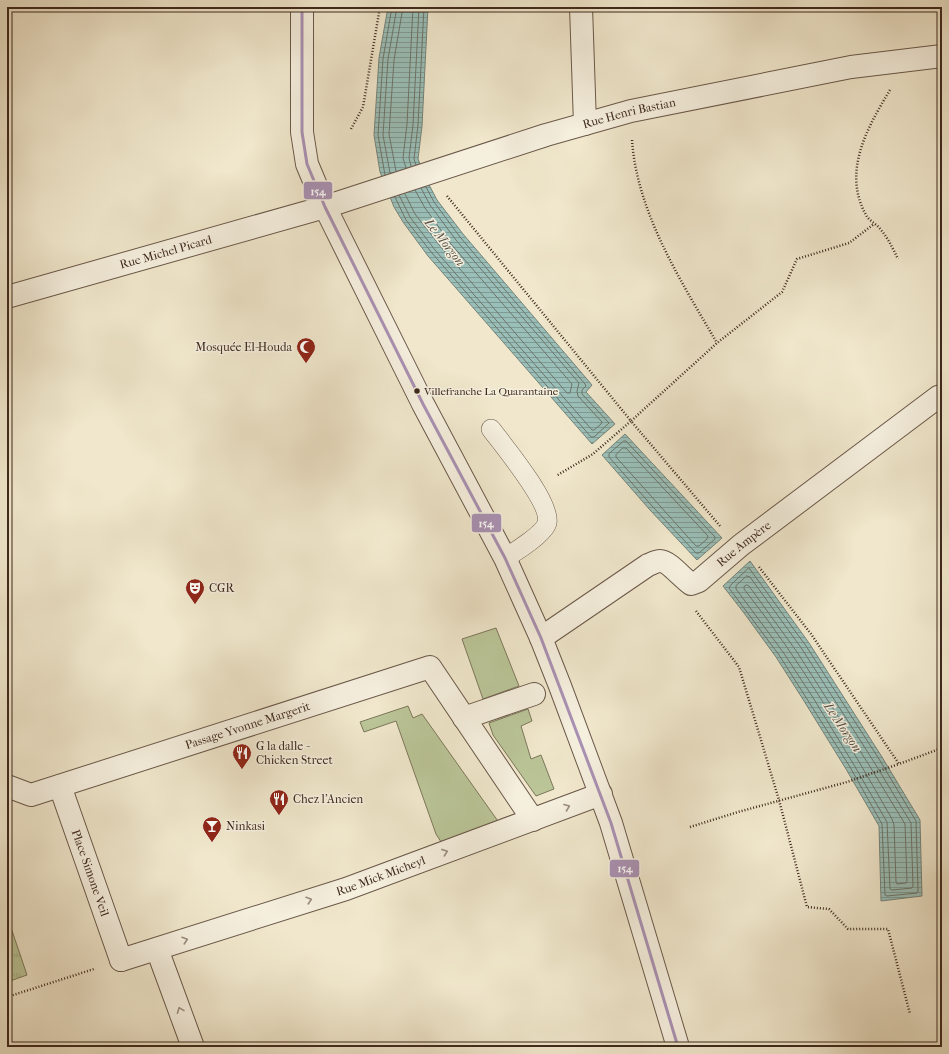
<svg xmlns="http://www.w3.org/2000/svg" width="949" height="1054" viewBox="0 0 949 1054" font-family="'IM FELL French Canon',serif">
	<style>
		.grass { fill: #bac598; stroke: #7c775a }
		.park { fill: url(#park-tufts); stroke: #7c775a }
		.water { fill: url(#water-rules); stroke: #75837a }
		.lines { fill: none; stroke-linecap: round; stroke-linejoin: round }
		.shore { stroke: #6c746a; stroke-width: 1 }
		.service-casing { stroke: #6a5849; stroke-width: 20 }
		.pedestrian-casing { stroke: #6a5849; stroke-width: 24 }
		.minor-casing { stroke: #6a5849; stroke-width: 24 }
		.path { stroke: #3e291d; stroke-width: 2.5; stroke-dasharray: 1 2; stroke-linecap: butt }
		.service { stroke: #f5efde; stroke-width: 19 }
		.pedestrian { stroke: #f5efde; stroke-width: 22 }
		.minor { stroke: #f5efde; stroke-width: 22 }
		.bus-1-casing { stroke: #f5efde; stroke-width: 6 }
		.bus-1 { stroke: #a991b3; stroke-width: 3 }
		.oneway { stroke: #9a8c7e }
		.bus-dot { fill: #3e291d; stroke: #f5efde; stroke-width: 1.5 }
		.labels { text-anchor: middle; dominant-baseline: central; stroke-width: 3; stroke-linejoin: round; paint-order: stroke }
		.bus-label { font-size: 11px; fill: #3e291d; stroke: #f5efde; text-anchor: start }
		.street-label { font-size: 12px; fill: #3e291d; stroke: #f5efde }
		.poi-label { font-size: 12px; fill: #3e291d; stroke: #f5efde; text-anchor: start }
		.water-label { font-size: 13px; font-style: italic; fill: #554e44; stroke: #f5efde }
		.line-badge { stroke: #f5efde; stroke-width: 1.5 }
		.badge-label { font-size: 11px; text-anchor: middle; font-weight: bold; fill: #fff }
	</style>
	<defs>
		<pattern id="park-tufts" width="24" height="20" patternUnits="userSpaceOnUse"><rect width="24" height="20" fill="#bac598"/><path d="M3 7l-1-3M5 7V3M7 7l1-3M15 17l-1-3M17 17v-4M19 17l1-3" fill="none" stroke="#a1a983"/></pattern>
		<pattern id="water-rules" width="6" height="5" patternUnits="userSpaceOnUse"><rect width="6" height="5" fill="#9abfb8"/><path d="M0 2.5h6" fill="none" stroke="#7f9b95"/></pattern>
	</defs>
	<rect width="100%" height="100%" fill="#f0e7cc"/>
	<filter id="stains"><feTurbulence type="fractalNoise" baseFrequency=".005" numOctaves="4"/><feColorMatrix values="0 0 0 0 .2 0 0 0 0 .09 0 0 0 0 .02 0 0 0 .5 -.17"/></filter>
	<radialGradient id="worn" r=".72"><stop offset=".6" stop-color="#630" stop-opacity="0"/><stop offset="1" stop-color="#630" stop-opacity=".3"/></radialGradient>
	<path class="grass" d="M 496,628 L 519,686 L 483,699 L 462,639 Z
		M 408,706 L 413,718 L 422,714 L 500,824 L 443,845 L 436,834 L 396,721 L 364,732 L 360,722 Z
		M 528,709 L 532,721 L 521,726 L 531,759 L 541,755 L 554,789 L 536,796 L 493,735 L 489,723 Z"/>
	<path class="park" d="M 7,916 L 27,975 L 7,982 Z"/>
	<path class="water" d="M 388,7 L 428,7 L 422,126 L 418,159 L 427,181 L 437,200 L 463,234 L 592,385 L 586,392 L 615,424 L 592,444 L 428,256 L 403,222 L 394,207 L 380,172 L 374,135 L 379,58 Z
		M 625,434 L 722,538 L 697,560 L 650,510 L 602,455 Z
		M 750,561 L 809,643 L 882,757 L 920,820 L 922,896 L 881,901 L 879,826 L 846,769 L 804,701 L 776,657 L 744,613 L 723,586 Z"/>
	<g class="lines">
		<path class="shore" d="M 416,165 L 414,159 L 418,125 L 424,7
			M 411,166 L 409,158 L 413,125 L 419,7
			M 406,168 L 403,158 L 407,124 L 413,7
			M 396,171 L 389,134 L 394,60 L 403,7
			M 390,173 L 383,135 L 388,59 L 397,7
			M 385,175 L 378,135 L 383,59 L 392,7
			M 405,194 L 415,214 L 440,246 L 567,393 L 570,393 L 572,384 L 451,244 L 425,208 L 415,190
			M 399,195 L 410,217 L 435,250 L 592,430 L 594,430 L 601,424 L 602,422 L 578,396 L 577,391 L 579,383 L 456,240 L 430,205 L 421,188
			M 395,197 L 406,220 L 432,253 L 591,437 L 594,437 L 609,423 L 582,394 L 582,390 L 586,386 L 585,384 L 460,237 L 434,202 L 426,187
			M 624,441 L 626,441 L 715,537 L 715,539 L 699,553 L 696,553 L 653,507 L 609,457 L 609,454 Z
			M 623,448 L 626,448 L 708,536 L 707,539 L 699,546 L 696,546 L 616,457 L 616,455 Z
			M 749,568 L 806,646 L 879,759 L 916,821 L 918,891 L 917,893 L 887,896 L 885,895 L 882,824 L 850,767 L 807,699 L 779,655 L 729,588 L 730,586 Z
			M 747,576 L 750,577 L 802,649 L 874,762 L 911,823 L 913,886 L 912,888 L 892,890 L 890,889 L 887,822 L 854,765 L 812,696 L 783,652 L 736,589 L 736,586 Z
			M 747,585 L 749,586 L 797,652 L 869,765 L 905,824 L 907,881 L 906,883 L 897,884 L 896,882 L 894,825 L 892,819 C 847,740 801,661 744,589 L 744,587 Z"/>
		<defs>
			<path id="service" d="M 491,429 C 503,445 552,504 547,523 C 544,534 515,552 505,558"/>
			<g id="pedestrian">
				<path d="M 464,718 L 534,694"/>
				<path id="s1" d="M 7,786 L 31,795 L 430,667 L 533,820"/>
				<path id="s2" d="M 60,786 L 121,960"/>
			</g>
			<g id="minor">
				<path d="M 302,7 L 302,132 L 307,164 L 325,207 L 423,404 L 505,558 L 541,638 L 560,686 L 611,823 L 678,1047"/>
				<path d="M 581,7 L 585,124"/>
				<path id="s3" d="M 7,297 L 325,207 L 546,135 L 631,111 L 851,67 L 942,56"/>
				<path id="s4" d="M 541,638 L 648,565 C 651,564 656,561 660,561 C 669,561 683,579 691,584 L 699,581 L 741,545 L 938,397 L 942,396"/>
				<path d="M 157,949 L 193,1047"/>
				<path id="s5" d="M 121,960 L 346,889 L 601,794"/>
			</g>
		</defs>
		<use href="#service" class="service-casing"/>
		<use href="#pedestrian" class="pedestrian-casing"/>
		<use href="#minor" class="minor-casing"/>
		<path class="path" d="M 890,90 C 867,128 842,172 866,215 C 869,221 877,224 881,230 C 888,238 893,249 898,259
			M 351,129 L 363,107 L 380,7
			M 632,140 C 637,213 681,281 717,343
			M 447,196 L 631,421 L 593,454 L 556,476
			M 720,526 L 631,421 L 717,343 L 782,292 L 797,259 L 849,243 L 874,224
			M 759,567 L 811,634 L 899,764 L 942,748
			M 696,611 L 739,667 L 779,800 L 807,907 L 829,909 L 848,929 L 888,929 L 910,1014
			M 690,827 L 738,812 L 847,782 L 899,764
			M 7,997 L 94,969"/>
		<use href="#service" class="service"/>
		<use href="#pedestrian" class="pedestrian"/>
		<use href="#minor" class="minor"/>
		<defs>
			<path id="bus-1" d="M 302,7 L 302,132 L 307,164 L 325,207 L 423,404 L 505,558 L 541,638 L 611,823 L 678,1047"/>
		</defs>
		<use href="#bus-1" class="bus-1-casing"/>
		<use href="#bus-1" class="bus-1"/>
	</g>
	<defs><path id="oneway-chevron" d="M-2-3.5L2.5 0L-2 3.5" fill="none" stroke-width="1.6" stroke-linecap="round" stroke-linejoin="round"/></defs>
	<g class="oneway">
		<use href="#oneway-chevron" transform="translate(567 807) rotate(-21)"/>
		<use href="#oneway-chevron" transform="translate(445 852) rotate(-20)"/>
		<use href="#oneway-chevron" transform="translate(309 900) rotate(-18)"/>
		<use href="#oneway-chevron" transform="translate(185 940) rotate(-18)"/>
		<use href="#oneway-chevron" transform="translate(180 1010) rotate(-111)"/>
	</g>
	<defs>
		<symbol id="mosque-pin" viewBox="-11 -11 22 30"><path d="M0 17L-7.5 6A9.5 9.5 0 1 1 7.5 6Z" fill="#8f2418" stroke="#f5efde"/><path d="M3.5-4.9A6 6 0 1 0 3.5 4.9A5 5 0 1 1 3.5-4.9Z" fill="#fff"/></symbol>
		<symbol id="theatre-pin" viewBox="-11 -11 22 30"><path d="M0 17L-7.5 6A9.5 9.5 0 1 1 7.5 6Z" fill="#8f2418" stroke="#f5efde"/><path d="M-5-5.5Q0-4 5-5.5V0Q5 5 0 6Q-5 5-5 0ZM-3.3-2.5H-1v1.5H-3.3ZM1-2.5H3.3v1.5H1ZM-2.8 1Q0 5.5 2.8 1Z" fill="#fff"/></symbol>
		<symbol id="restaurant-pin" viewBox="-11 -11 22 30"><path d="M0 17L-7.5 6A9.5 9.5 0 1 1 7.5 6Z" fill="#8f2418" stroke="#f5efde"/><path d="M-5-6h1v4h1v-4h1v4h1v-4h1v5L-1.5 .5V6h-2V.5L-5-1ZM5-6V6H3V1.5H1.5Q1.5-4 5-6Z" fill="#fff"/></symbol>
		<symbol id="bar-pin" viewBox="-11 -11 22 30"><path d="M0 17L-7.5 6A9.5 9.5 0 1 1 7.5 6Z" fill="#8f2418" stroke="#f5efde"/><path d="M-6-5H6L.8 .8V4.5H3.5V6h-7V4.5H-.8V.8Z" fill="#fff"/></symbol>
	</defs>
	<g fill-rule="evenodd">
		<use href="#mosque-pin" x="295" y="336" width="22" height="30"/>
		<use href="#theatre-pin" x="184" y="577" width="22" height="30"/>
		<use href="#restaurant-pin" x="231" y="742" width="22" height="30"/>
		<use href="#restaurant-pin" x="268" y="788" width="22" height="30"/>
		<use href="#bar-pin" x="201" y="815" width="22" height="30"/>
	</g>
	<circle class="bus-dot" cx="417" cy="391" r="3.5"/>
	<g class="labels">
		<g class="bus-label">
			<text x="424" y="391">Villefranche La Quarantaine</text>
		</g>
		<g class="street-label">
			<text stroke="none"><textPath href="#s3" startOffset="649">Rue Henri Bastian</textPath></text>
			<text stroke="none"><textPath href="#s3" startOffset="165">Rue Michel Picard</textPath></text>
			<text stroke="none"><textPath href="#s4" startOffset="248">Rue Ampère</textPath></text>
			<text stroke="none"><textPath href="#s1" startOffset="253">Passage Yvonne Margerit</textPath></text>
			<text stroke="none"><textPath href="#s2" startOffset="92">Place Simone Veil</textPath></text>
			<text stroke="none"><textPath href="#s5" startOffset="273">Rue Mick Micheyl</textPath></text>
		</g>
		<g class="poi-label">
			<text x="292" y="347" text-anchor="end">Mosquée El-Houda</text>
			<text x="209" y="588">CGR</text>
			<text x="256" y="746">G la dalle -<tspan x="256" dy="14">Chicken Street</tspan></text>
			<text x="293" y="799">Chez l'Ancien</text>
			<text x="226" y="826">Ninkasi</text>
		</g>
		<g class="water-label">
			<text transform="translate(445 242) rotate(52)">Le Morgon</text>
			<text transform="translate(843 727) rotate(56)">Le Morgon</text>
		</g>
	</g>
	<g class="line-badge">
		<rect x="303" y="181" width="30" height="19" rx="4" fill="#a991b3"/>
		<rect x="471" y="513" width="31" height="20" rx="4" fill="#a991b3"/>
		<rect x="609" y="859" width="31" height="19" rx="4" fill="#a991b3"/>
	</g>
	<g class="badge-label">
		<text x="318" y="195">154</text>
		<text x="486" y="527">154</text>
		<text x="625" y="872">154</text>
	</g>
	<rect width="949" height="1054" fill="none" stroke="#f0e7cc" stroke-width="24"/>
	<rect x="8" y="8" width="933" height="1038" fill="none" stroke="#3e291d" stroke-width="2"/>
	<rect x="12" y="12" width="925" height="1030" fill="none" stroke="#3e291d"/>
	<rect width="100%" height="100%" filter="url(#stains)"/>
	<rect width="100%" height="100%" fill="url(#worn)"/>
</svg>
